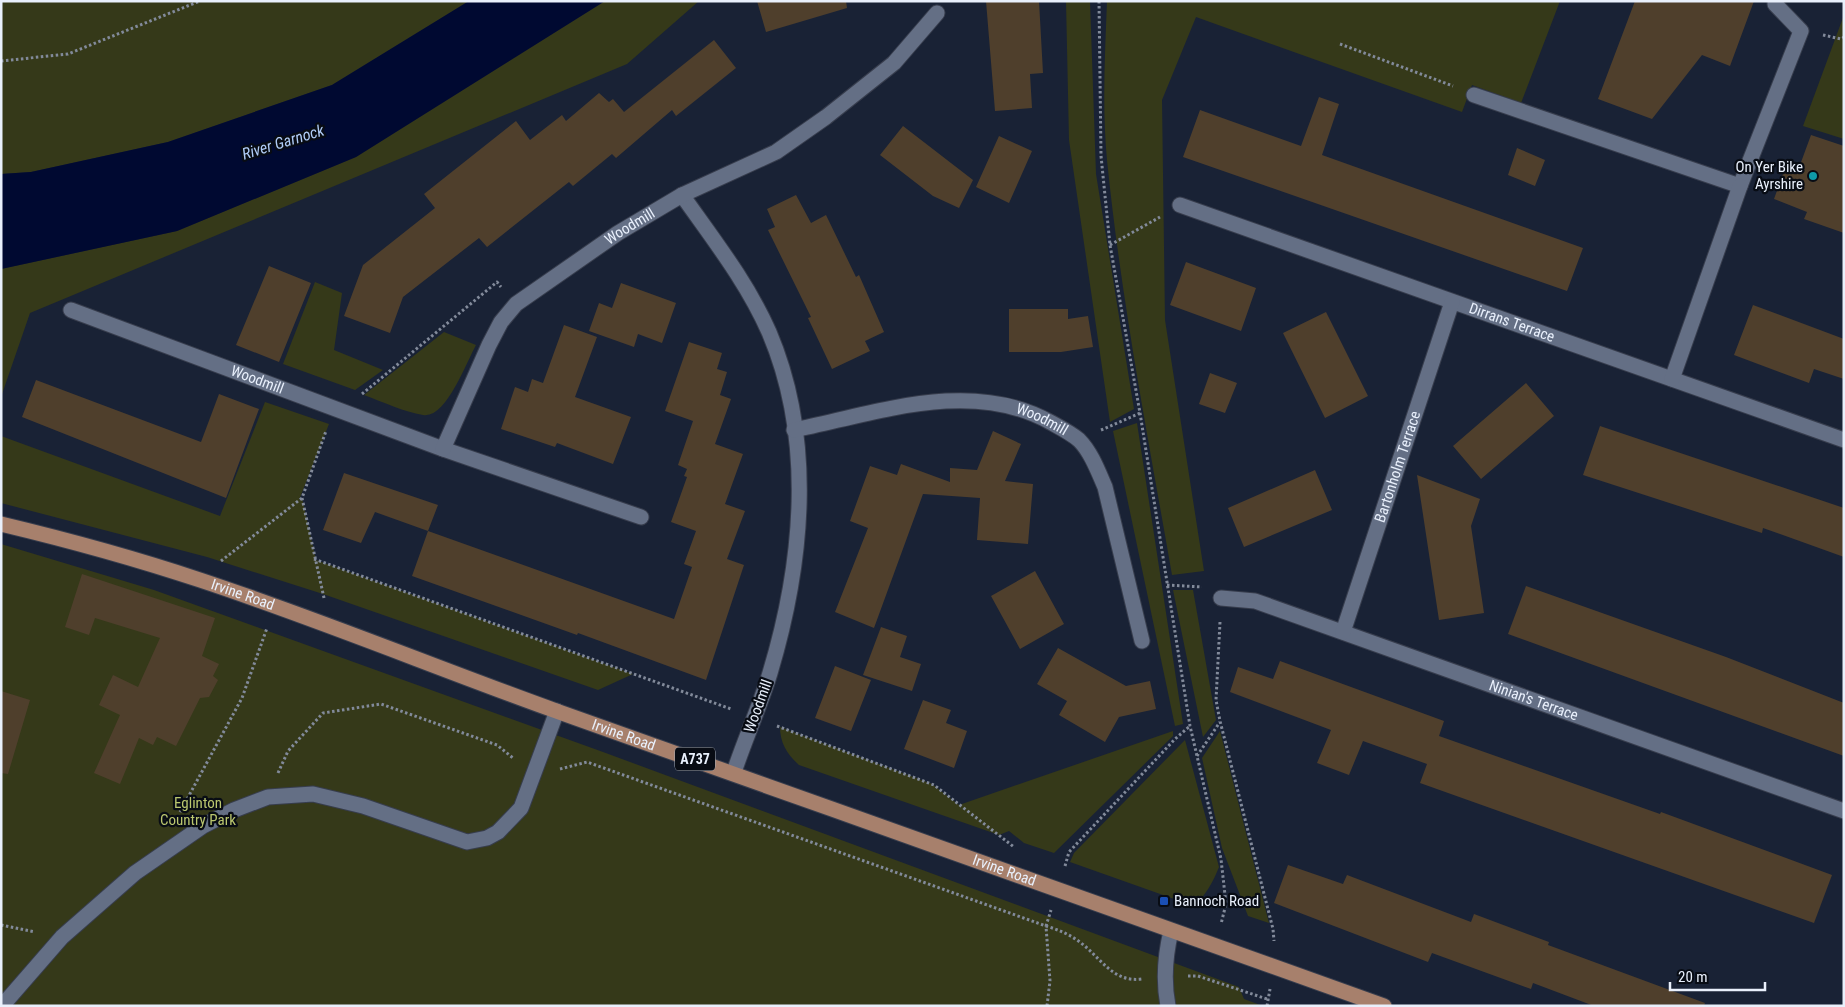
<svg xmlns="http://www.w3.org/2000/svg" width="1845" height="1007" viewBox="0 0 1845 1007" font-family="'Roboto Condensed',sans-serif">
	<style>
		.green { fill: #353919 }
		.water { fill: #000931 }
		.building { fill: #4f3f2c }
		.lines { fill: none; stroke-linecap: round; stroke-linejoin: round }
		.service-casing { stroke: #373d4d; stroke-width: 17 }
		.minor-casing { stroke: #373d4d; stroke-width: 17 }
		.primary-casing { stroke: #373d4d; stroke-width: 17 }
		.path { stroke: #828a9a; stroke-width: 3; stroke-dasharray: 2.5 2.5; stroke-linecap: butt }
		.service { stroke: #646f85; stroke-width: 15 }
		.minor { stroke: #646f85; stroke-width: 15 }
		.primary { stroke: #a7806c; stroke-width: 15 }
		.culture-dot { fill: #0f9aa8; stroke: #080c14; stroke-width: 2 }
		.transit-dot { fill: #1a4fb4; stroke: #080c14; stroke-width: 2 }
		.labels { text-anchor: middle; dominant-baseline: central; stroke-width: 4.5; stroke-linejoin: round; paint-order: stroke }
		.shield { fill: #080c14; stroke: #a6acb6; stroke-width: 1 }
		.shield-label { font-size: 14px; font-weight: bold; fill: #e9f0fc }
		.poi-label { font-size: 15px; fill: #e9f0fc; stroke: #080c14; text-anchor: end }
		.street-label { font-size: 15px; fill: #e9f0fc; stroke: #080c14 }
		.park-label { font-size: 15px; fill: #bbc76f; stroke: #080c14 }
		.water-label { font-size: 16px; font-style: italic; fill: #b0ccf7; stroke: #080c14 }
	</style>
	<rect width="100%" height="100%" fill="#192235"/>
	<path class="green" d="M 1,1 L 469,1 L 332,85 L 168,142 L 31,172 L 1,174 Z
		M 605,1 L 699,1 L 627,64 L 30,313 L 1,397 L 1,269 L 177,231 L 356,157 Z
		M 1066,1 L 1090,1 L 1096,174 L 1134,409 L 1110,422 L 1069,140 Z
		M 1107,1 L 1560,1 L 1521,103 L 1472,85 L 1462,112 L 1196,17 L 1162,100 L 1165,320 L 1204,571 L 1172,575 C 1148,437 1121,299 1107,160 C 1102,108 1105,54 1107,1 Z
		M 1844,15 L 1844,139 L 1803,126 Z
		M 315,282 L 342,293 L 334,350 L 383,370 L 355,390 L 283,364 Z
		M 444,332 L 476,345 C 466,363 446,419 423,415 C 404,412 383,402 364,395 Z
		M 265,402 L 329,424 L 299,500 L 302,498 L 316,560 L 633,674 L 598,690 L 323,594 L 207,557 L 1,503 L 1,436 L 220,516 Z
		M 1137,423 L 1183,724 L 1175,726 L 1113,431 Z
		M 1,544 L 154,590 L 603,752 L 1239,987 L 1244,999 L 1263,1006 L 1,1006 Z
		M 1173,590 L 1193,590 L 1216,720 L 1203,737 Z
		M 780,727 L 932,784 L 959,805 L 1173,731 L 1173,736 L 1054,853 L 1024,843 L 1009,831 L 999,835 L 799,765 C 787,754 780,743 780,727 Z
		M 1220,731 L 1269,923 L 1248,916 L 1222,848 L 1202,758 Z
		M 1185,740 L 1219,867 C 1213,882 1206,895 1194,906 L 1070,862 L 1074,853 Z"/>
	<path class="water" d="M 469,1 L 605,1 L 356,157 L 177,231 L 1,269 L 1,174 L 31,172 L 168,142 L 332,85 Z"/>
	<path class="building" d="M 757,1 L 846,1 L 847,8 L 766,32 Z
		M 986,1 L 1039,1 L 1043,73 L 1030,74 L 1032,108 L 995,111 Z
		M 1635,1 L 1754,1 L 1730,66 L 1702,55 L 1652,119 L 1598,99 Z
		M 714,40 L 736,68 L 676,116 L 672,110 L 616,158 L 612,154 L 573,186 L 569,182 L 487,247 L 479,238 L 403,297 L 390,333 L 344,316 L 363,265 L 435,208 L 424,194 L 516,121 L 530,140 L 562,115 L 566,121 L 599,93 L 609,102 L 613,99 L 624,112 Z
		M 1319,97 L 1339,104 L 1322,155 L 1583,248 L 1567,291 L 1183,157 L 1200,110 L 1301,146 Z
		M 903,126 L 973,180 L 959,208 L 933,196 L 880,155 Z
		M 1811,135 L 1844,146 L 1844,233 L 1804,219 L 1807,212 L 1774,199 L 1788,160 L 1800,165 Z
		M 999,136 L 1032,151 L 1009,203 L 976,187 Z
		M 1517,148 L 1545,160 L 1535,186 L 1508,175 Z
		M 796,195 L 811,223 L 826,215 L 856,277 L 859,275 L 884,332 L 865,341 L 870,351 L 832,369 L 808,318 L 811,317 L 768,230 L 775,227 L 767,209 Z
		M 1186,262 L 1256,288 L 1241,331 L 1170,305 Z
		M 269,266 L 311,283 L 279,362 L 236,345 Z
		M 621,283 L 676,303 L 662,343 L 638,334 L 634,347 L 589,331 L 599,303 L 612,308 Z
		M 1753,305 L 1844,339 L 1844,379 L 1814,369 L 1809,383 L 1734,355 Z
		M 1009,309 L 1068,309 L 1068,319 L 1088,316 L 1093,347 L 1061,352 L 1009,352 Z
		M 1326,312 L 1368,396 L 1325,418 L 1283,333 Z
		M 564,325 L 597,337 L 575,397 L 631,417 L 613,464 L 557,443 L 555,447 L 501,429 L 515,387 L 528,392 L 532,379 L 543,383 Z
		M 689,342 L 722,353 L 717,369 L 727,372 L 720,395 L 731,399 L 715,444 L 743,454 L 725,504 L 745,511 L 727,559 L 744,565 L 706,680 L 578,633 L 577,635 L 412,576 L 428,531 L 674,619 L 692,567 L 684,564 L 696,531 L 671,522 L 687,477 L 684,476 L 687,469 L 678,465 L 693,421 L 665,411 Z
		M 1210,373 L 1237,383 L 1225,413 L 1199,404 Z
		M 36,380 L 201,442 L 219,394 L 259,409 L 226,498 L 22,417 Z
		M 1526,383 L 1554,416 L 1481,479 L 1453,446 Z
		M 1600,426 L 1844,508 L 1844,557 L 1763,528 L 1762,533 L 1583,475 Z
		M 993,431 L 1021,444 L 1005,481 L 1033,484 L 1028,544 L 977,540 L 980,498 L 923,494 L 874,628 L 835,612 L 868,528 L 850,521 L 870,466 L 897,475 L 901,464 L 950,482 L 950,468 L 977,470 Z
		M 1315,470 L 1332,510 L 1244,547 L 1228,508 Z
		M 344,473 L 438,505 L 428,531 L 375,512 L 361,543 L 323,530 Z
		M 1417,475 L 1480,499 L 1471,526 L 1484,613 L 1439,620 Z
		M 1035,571 L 1064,624 L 1020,649 L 991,596 Z
		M 82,574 L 215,618 L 202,656 L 219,664 L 213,676 L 218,680 L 209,697 L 200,698 L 176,746 L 157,737 L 153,745 L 139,738 L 120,784 L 94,773 L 120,715 L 99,705 L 113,675 L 138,687 L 160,638 L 95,618 L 89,635 L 65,627 Z
		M 1526,586 L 1726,657 L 1844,703 L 1844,756 L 1508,634 Z
		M 881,627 L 907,636 L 900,657 L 921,664 L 912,691 L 863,675 Z
		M 1058,648 L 1126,686 L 1150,681 L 1156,709 L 1119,717 L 1105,742 L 1059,715 L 1067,701 L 1037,684 Z
		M 1280,661 L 1444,721 L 1439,736 L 1660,814 L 1661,812 L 1832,875 L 1814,923 L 1420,783 L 1427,764 L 1363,741 L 1349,775 L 1317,763 L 1331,730 L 1230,692 L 1238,667 L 1273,679 Z
		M 835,666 L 871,680 L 851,731 L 815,718 Z
		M 1,691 L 30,700 L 8,774 L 1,773 Z
		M 923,700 L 951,710 L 946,723 L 967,731 L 954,768 L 904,749 Z
		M 1288,865 L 1343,884 L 1347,875 L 1471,922 L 1474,914 L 1549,942 L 1548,945 L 1705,1003 L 1704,1006 L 1594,1006 L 1533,983 L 1531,989 L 1432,953 L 1428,962 L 1274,903 Z"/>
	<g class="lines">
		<defs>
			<path id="service" d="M 1474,95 L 1740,186 L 1801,31 L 1775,4
				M 2,1006 L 62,937 L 135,873 L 203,826 L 234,810 L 268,797 L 313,794 L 363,806 L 467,842 L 487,838 L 498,832 L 521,808 L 557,711"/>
			<g id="minor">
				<path d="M 682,195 C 713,239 747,282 769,332 C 815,440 803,563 770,673 C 760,706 745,739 734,772"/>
				<path id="s1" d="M 1180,205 L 1844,440"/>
				<path id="s2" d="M 71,310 L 443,449 L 641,517"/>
				<path d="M 1672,379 L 1740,186"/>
				<path id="s3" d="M 794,430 C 877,413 971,378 1050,422 C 1059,427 1071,433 1079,440 C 1091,452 1098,471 1105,487 L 1142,641"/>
				<path id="s4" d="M 443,449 L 489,345 L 501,322 L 516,304 L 618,233 L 682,195 L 776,152 L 826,117 L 894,63 L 937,13"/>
				<path id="s5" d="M 1221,598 L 1255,601 L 1844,811"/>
				<path id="s6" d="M 1343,632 L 1452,302"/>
				<path d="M 1168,1006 C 1163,980 1165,956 1171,931"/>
			</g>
			<g id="primary">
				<path id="s7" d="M 1,524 C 68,540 134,558 200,580 C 321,620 439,669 559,712 C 834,810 1109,907 1384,1006"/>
			</g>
		</defs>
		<use href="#service" class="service-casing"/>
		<use href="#minor" class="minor-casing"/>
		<use href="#primary" class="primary-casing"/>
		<path class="path" d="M 1099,1 L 1101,156 L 1110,245 L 1140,413 L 1190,726 L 1221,859 L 1226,904 L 1221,924
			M 1823,35 L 1841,39 L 1844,37
			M 1340,44 L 1453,86
			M 1,61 L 68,54 L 200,1
			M 1110,245 L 1160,217
			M 362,394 L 497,282 L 501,287
			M 1101,430 L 1140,413
			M 302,498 L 324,598
			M 314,559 L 731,709
			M 221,561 L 302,498 L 326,431
			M 1167,585 L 1202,587
			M 1220,622 L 1216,700 L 1220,721 L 1273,929 L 1274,941
			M 777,726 L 934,785 L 1014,847
			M 1197,756 L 1220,722
			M 560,769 L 587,762 L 1046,926 L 1051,910
			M 278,773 L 288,751 L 323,713 L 381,704 L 497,745 L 513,758
			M 180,812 L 242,698 L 267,628
			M 1065,866 L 1069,852 L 1175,739 L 1190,726
			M 1,925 L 35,932
			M 1188,976 L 1198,976 L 1267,999
			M 1047,1006 L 1050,981 L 1046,926 C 1059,930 1071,935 1081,943 C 1101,958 1113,983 1142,979
			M 1267,1006 L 1270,989"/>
		<use href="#service" class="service"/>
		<use href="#minor" class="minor"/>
		<use href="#primary" class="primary"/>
	</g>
	<circle class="culture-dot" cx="1813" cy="176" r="5"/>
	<rect class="transit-dot" x="1159" y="896" width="10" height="10" rx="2.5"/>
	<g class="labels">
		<rect class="shield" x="675" y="747.5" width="40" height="23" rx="4"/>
		<g class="shield-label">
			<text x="695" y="759">A737</text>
		</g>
		<g class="poi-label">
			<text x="1803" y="167">On Yer Bike<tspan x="1803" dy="17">Ayrshire</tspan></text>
			<text x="1174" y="901" text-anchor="start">Bannoch Road</text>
		</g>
		<g class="street-label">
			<text stroke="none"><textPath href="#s4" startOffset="301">Woodmill</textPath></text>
			<text stroke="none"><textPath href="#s1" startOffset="352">Dirrans Terrace</textPath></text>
			<text stroke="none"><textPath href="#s2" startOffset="199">Woodmill</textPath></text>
			<text stroke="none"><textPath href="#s3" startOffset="254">Woodmill</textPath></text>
			<text stroke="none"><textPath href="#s6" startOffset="174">Bartonholm Terrace</textPath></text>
			<text stroke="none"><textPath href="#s7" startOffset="252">Irvine Road</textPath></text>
			<text stroke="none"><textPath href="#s5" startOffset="330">Ninian's Terrace</textPath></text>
			<text transform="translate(758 706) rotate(-70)">Woodmill</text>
			<text stroke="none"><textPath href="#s7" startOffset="658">Irvine Road</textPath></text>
			<text stroke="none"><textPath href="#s7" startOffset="1062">Irvine Road</textPath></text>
		</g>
		<g class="park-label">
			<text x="198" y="803">Eglinton<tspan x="198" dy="17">Country Park</tspan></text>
		</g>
		<g class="water-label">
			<text transform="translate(283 142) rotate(-17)">River Garnock</text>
		</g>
	</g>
	<rect width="1845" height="1007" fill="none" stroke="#e9f0fc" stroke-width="5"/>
	<path d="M1670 982v8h95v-8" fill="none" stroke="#e9f0fc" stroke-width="2.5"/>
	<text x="1678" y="982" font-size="15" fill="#e9f0fc" stroke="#080c14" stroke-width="4" paint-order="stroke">20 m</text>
</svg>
